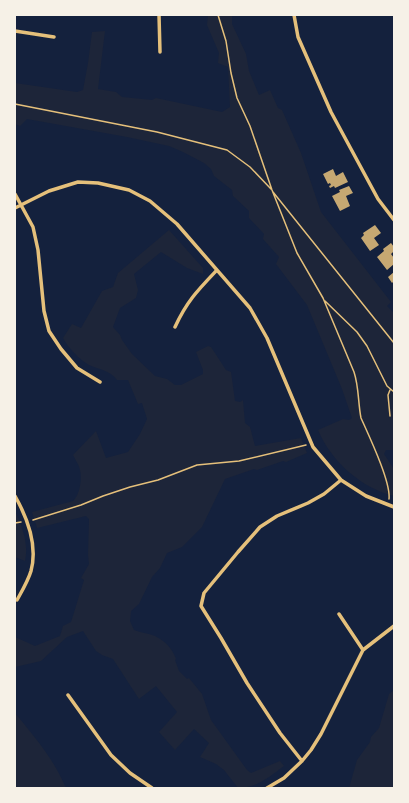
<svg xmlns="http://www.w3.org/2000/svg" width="409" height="803" viewBox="0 0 409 803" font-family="Cabin,sans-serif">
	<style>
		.green { fill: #1d2539 }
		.building { fill: #c6a872 }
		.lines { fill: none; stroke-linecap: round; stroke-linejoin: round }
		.path { stroke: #e5c07b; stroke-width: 1.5 }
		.minor { stroke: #e5c07b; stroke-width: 3.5 }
	</style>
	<rect width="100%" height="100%" fill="#14213d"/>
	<path class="green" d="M 208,15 L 232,15 L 232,24 L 246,54 L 249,71 L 259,95 L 270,90 L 278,108 L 282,110 L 301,153 L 321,212 L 391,302 L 387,306 L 394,313 L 394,450 L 386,450 L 384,454 L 394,469 L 394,496 C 361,488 331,461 318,430 L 343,419 L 349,420 L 352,418 L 342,389 L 307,305 L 276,264 L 279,257 L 263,239 L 264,234 L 249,218 L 249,211 L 233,196 L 232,190 L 214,176 L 211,169 L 204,163 L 183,152 L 169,146 L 127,137 L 27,119 L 20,126 L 15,124 L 15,83 L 77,92 L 83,90 L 88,63 L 92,32 L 105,31 L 98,89 L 116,92 L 122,97 L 152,100 L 156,98 L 222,112 L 230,107 L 228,67 L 218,63 L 219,53 L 207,25 Z
		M 169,230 L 203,268 L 203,274 L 187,268 L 161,252 L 134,274 L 138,290 L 136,298 L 120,308 L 113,327 L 120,335 L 122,340 L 132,354 L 155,376 L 167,379 L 175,385 L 181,385 L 203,374 L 203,370 L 196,352 L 208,346 L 211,347 L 226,370 L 231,372 L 235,401 L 240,402 L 243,400 L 245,423 L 250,427 L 255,446 L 301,438 L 307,453 L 286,462 L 283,461 L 257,470 L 254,469 L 225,479 L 202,527 L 182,547 L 167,553 L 160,568 L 152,577 L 139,604 L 131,611 L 130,621 L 134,630 C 141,633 148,633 155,636 C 165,641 172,648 176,659 L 175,660 L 179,671 L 187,679 L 189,678 L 202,694 L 211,720 L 247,770 L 251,773 L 280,761 L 284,766 C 269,777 257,788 238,788 L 224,770 L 216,764 L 200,757 L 209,743 L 194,729 L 175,750 L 159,732 L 177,712 L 156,686 L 139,699 L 113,659 L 102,655 L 96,651 L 83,631 L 67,637 L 41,661 L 15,667 L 15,637 L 35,646 L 60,636 L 63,626 L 71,622 L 84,580 L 81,578 L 89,564 L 88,555 L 89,519 L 86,516 L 37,528 L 32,512 L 73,501 C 80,495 82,479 80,470 C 79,465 75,459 73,455 L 96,431 L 106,458 L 128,452 L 140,434 L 147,419 L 142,403 L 138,404 L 128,380 L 117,380 C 110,370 100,370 89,365 C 79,359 68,348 63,338 L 72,324 L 81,328 L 102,291 L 113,287 L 118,273 Z
		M 15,511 C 22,526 29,544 25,561 L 15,557 Z
		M 394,690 L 394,788 L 349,788 L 357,760 L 370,742 L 371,737 L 379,728 L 389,694 Z
		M 15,713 C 34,736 53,758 65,786 L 67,788 L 15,788 Z"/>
	<path class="building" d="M 333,169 L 336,176 L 343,172 L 348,182 L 335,188 L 334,186 L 330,188 L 329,186 L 331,185 L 330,183 L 328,184 L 323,174 Z
		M 349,186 L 353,193 L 346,196 L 350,206 L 340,211 L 332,196 L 340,192 L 339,190 Z
		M 375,225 L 381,233 L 374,238 L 379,245 L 370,251 L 361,238 L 364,235 L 363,233 Z
		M 391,243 L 394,247 L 394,251 L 391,254 L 394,258 L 394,264 L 387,270 L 377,257 L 384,251 L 383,249 Z
		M 394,272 L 394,281 L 392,283 L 388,277 Z"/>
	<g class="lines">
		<path class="path" d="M 218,15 L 226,41 L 231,73 L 237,98 L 250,126 L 272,190 L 297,253 L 323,298 L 354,372 C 359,387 358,403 361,418 C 369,436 391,482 389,499
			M 15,104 L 157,132 L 227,150 L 250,167 L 271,189
			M 273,192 L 394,343
			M 325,301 L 357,332 L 367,346 L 387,386 L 394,392
			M 390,416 L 388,395 L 390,390
			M 33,520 L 81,505 L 103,496 L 130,487 L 158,480 L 197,465 L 239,461 L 306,445
			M 15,523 L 21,522"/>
		<path class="minor" d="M 159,15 L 160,52
			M 294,15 L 298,37 L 331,112 L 378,199 L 394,220
			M 15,31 L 54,37
			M 15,194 L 33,227 L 38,250 L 44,311 L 49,331 L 61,349 L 77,368 L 100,382
			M 15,208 L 49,191 L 78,182 L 98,183 L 129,190 L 150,201 L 177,224 L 250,308 L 267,338 L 313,447 L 341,480 L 366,496 L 394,507
			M 175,327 C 187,301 198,290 217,270
			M 15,496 C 28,519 38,545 31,571 C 28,581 22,591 17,600
			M 339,614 L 363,650
			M 68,695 L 111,755 L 130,773 L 152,788
			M 302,761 L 280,733 L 247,683 L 221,638 L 201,606 L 204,593 L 238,552 L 260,527 L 277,516 L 308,503 L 324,494 L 341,480
			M 267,788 L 284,778 L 302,761 L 311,750 L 321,734 L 363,650 L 394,626"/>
	</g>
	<rect width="409" height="803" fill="none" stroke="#f6f1e7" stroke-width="32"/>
</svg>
